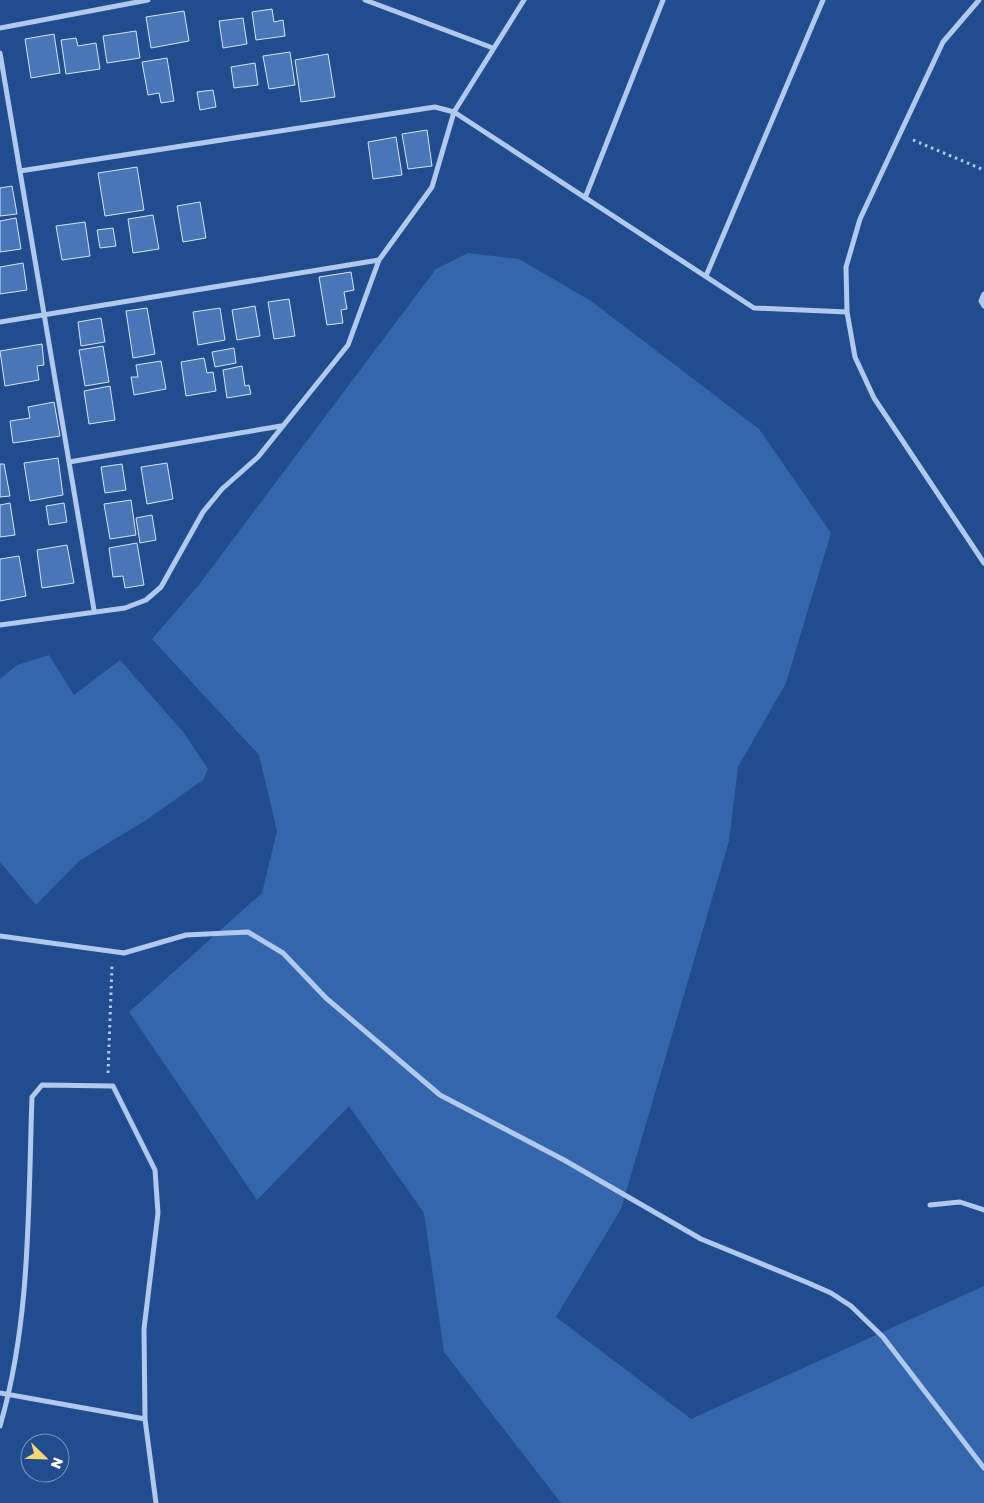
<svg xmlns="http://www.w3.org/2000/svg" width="984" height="1503" viewBox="0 0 984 1503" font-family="'Golos Text',sans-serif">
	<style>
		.green { fill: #3466ac }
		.building { fill: #4976b6; stroke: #d5e4f9 }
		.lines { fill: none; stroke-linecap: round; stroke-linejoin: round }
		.path { stroke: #b0c9ec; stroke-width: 3; stroke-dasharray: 2.5 4; stroke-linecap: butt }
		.street { stroke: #b0c9ec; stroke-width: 5 }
	</style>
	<rect width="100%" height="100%" fill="#214d8f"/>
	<path class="green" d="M 468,253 L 519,259 L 591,301 L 759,429 L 831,533 L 786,683 L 738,767 L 729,841 L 621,1209 L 556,1317 L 691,1419 L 984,1286 L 984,1503 L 561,1503 L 444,1352 L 424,1213 L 349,1106 L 257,1200 L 129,1012 L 262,893 L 277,831 L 259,755 L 152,639 L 198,586 L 436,269 Z
		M 49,655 L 74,695 L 120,660 L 184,733 L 208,769 L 203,780 L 146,820 L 79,861 L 36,905 L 0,862 L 0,679 L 17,665 Z"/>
	<path class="building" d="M 272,9 L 274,22 L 283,20 L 285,36 L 256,40 L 252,12 Z
		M 184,11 L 189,41 L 151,48 L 146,17 Z
		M 243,18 L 247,44 L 223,48 L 219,21 Z
		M 136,31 L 140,58 L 107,63 L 103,36 Z
		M 54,34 L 60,73 L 31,78 L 25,39 Z
		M 76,38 L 78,46 L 96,43 L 100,69 L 66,74 L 61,40 Z
		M 290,52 L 295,85 L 269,89 L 263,56 Z
		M 328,54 L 335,97 L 301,102 L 295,60 Z
		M 167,58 L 174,101 L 161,103 L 159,93 L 148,95 L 142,62 Z
		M 255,63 L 258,85 L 234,88 L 231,67 Z
		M 213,90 L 216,107 L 200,110 L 197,92 Z
		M 427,130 L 432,166 L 408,169 L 402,134 Z
		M 396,137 L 402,175 L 373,179 L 368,142 Z
		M 137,167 L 144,210 L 105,216 L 98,173 Z
		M 12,186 L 17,214 L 0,216 L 0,188 Z
		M 200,202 L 206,238 L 183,242 L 177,206 Z
		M 153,215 L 159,249 L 133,253 L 128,219 Z
		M 16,218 L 21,249 L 0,252 L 0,221 Z
		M 85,222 L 90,256 L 62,260 L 56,226 Z
		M 113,228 L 116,246 L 100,248 L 97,230 Z
		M 23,263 L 27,290 L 0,294 L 0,267 Z
		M 351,272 L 354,290 L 344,292 L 347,309 L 341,310 L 343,323 L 327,325 L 319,277 Z
		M 289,299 L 295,336 L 274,339 L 268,302 Z
		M 255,306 L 260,336 L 237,340 L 232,310 Z
		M 147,308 L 155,354 L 133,358 L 126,311 Z
		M 220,308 L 225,340 L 198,345 L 193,312 Z
		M 101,318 L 105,342 L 81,346 L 78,322 Z
		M 42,344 L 44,365 L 37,366 L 39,380 L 5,386 L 0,351 Z
		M 103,346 L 109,382 L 85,386 L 79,350 Z
		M 234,348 L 236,363 L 215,367 L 212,352 Z
		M 204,358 L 207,373 L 213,372 L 216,391 L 186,396 L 181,362 Z
		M 161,361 L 166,389 L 134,395 L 131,377 L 138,377 L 136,365 Z
		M 242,366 L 245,386 L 249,385 L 251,394 L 227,398 L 223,370 Z
		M 110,386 L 115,420 L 89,424 L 84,391 Z
		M 54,402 L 60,436 L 13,443 L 10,421 L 30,418 L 28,407 Z
		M 58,458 L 63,495 L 30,501 L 24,463 Z
		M 167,463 L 173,499 L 147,504 L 141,467 Z
		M 0,464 L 4,464 L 10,496 L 0,497 Z
		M 122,464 L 126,490 L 105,493 L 101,467 Z
		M 131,500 L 136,535 L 110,539 L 104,504 Z
		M 10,503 L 15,535 L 0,537 L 0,505 Z
		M 64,503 L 67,522 L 49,525 L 46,506 Z
		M 152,515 L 156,540 L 140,543 L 136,518 Z
		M 137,543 L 144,585 L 125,588 L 123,576 L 113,577 L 109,548 Z
		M 67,545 L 74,583 L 42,588 L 37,550 Z
		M 19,556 L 26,596 L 0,601 L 0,559 Z"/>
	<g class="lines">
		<path class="path" d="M 913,140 L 984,170
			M 108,1073 L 112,966"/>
		<path class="street" d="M 365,0 L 493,48
			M 979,0 L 943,42 L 860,219 L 846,267 L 847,312 L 855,357 L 874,398 L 984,563
			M 0,28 L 148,0
			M 0,53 L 94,610
			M 20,171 L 435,107 L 454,112 L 754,308 L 847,312
			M 585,198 L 663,0
			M 706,276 L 823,0
			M 984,294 L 981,301 L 984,306
			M 0,322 L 379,260
			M 69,462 L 281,426
			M 0,625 L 125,608 L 146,600 L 161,587 L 203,512 L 222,489 L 258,457 L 348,345 L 379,260 L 432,187 L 454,112 L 524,0
			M 0,936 L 124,953 L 186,935 L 248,932 L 283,953 L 326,998 L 440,1095 L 564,1160 L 701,1239 L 806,1282 L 831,1293 L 851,1306 L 883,1337 L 984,1468
			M 930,1205 L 960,1202 L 984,1210
			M 0,1393 L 145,1419
			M 0,1426 C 31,1320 28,1207 32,1097 L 42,1085 L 113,1086 L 155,1170 L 158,1213 L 144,1329 L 145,1419 L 156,1503"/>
	</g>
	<g transform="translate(45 1458) rotate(113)"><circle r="24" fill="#214d8f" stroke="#7a94bc"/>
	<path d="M0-4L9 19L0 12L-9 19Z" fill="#f9d771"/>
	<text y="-8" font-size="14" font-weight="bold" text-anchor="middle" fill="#ffffff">N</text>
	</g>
</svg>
